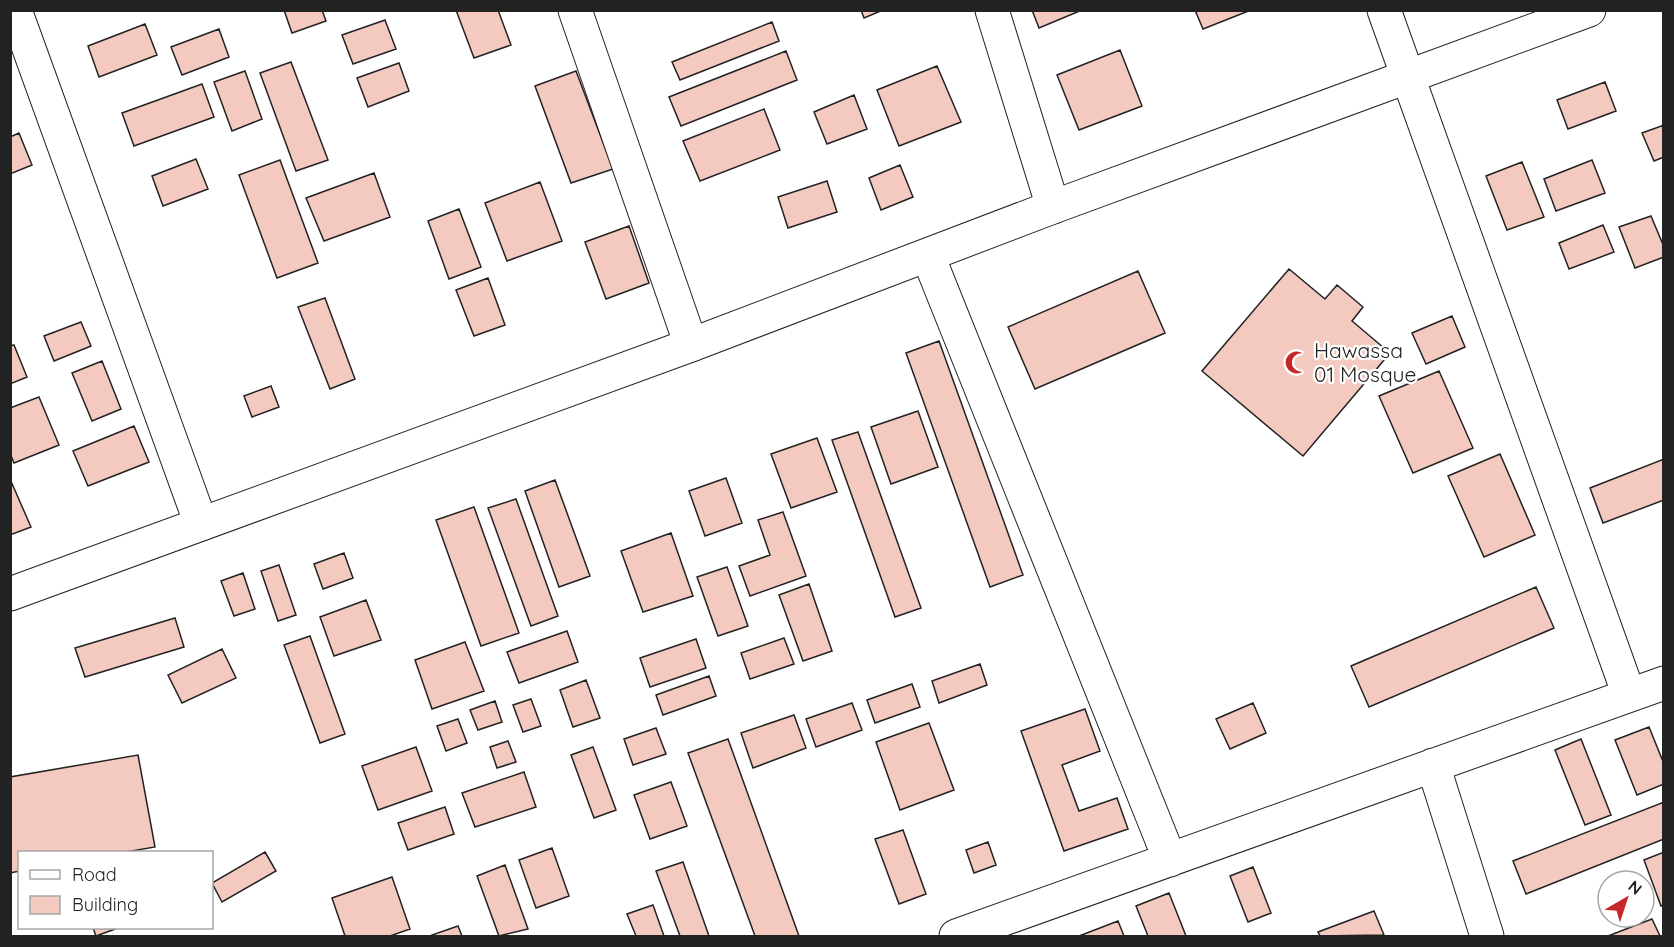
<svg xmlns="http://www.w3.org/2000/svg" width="1674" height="947" viewBox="0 0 1674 947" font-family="Quicksand,sans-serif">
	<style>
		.building { fill: #f3c9c0; stroke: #222; stroke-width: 1.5 }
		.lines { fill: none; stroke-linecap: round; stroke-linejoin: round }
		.street-casing { stroke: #222; stroke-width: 35 }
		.secondary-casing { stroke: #222; stroke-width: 35 }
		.street { stroke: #fff; stroke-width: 33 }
		.secondary { stroke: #fff; stroke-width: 33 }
		.labels { text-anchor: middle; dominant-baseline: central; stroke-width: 4.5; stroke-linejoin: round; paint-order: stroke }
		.poi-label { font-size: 21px; fill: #222; stroke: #fff; text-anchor: start }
	</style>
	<rect width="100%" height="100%" fill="#fff"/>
	<path class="building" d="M 284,10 L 322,10 L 326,21 L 292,33 Z
		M 456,10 L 498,10 L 511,45 L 474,58 Z
		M 861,10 L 883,10 L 864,18 Z
		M 1032,10 L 1082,10 L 1039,28 Z
		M 1195,10 L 1251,10 L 1203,29 Z
		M 385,20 L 396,49 L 353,64 L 342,35 Z
		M 772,22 L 779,41 L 680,80 L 672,62 Z
		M 145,24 L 157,55 L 99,77 L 88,46 Z
		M 219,29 L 229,57 L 182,75 L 171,47 Z
		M 1120,50 L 1142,106 L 1079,130 L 1057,75 Z
		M 786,51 L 797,80 L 681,126 L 669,97 Z
		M 291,62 L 328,160 L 296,171 L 260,73 Z
		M 399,63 L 409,91 L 368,107 L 357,78 Z
		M 937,66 L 961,122 L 899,146 L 877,90 Z
		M 245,71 L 262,119 L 232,131 L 214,82 Z
		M 576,71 L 613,169 L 571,183 L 535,86 Z
		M 1605,82 L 1616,111 L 1568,129 L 1557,100 Z
		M 202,84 L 214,117 L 134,146 L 122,113 Z
		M 854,95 L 867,129 L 827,144 L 814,112 Z
		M 764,109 L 780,150 L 700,181 L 683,141 Z
		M 1664,125 L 1664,157 L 1654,161 L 1642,133 Z
		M 19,133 L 32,165 L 10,174 L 10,137 Z
		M 196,159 L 208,189 L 163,206 L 152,176 Z
		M 280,160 L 318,263 L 277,278 L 239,175 Z
		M 1592,160 L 1605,193 L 1556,211 L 1544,179 Z
		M 1522,162 L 1544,217 L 1507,230 L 1486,176 Z
		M 900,165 L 913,197 L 881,210 L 869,178 Z
		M 374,173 L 390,217 L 324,241 L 306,198 Z
		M 827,181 L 837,212 L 788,228 L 778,197 Z
		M 540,182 L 562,241 L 507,261 L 485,203 Z
		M 459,209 L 481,267 L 449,279 L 428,221 Z
		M 1651,216 L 1664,247 L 1664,257 L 1635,268 L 1619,227 Z
		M 1603,225 L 1614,252 L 1569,269 L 1559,243 Z
		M 629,226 L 649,283 L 606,299 L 585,242 Z
		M 1289,269 L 1325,299 L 1337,285 L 1363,307 L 1352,321 L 1390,353 L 1303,456 L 1202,371 Z
		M 1138,271 L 1165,333 L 1035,389 L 1008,327 Z
		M 488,278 L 505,325 L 474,336 L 456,290 Z
		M 325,298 L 355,379 L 330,389 L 298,307 Z
		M 1452,316 L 1465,347 L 1426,364 L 1412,333 Z
		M 81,322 L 91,346 L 54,361 L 44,336 Z
		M 939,341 L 1023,575 L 990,587 L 906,353 Z
		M 14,345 L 27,377 L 10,384 L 10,346 Z
		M 102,361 L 121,409 L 92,421 L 72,373 Z
		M 1439,371 L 1473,448 L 1413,473 L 1379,396 Z
		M 271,386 L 279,407 L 252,417 L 244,396 Z
		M 39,397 L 59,445 L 14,463 L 10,453 L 10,408 Z
		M 918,411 L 938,467 L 891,484 L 871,427 Z
		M 134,426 L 149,462 L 88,486 L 73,451 Z
		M 858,432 L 921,608 L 895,617 L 832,440 Z
		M 817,438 L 837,492 L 791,508 L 771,454 Z
		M 1500,454 L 1535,535 L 1484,557 L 1448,476 Z
		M 1664,459 L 1664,500 L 1603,523 L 1590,488 Z
		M 726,478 L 742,523 L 705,536 L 689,491 Z
		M 10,479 L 31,527 L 10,535 Z
		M 555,480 L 590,576 L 559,587 L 525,491 Z
		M 516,499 L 558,616 L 531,626 L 488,508 Z
		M 474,507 L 519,633 L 481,646 L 436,520 Z
		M 783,512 L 806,576 L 750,596 L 739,566 L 770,555 L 758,520 Z
		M 671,533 L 693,596 L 643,612 L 621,551 Z
		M 344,553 L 353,578 L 323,589 L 314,564 Z
		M 279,565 L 296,615 L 278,621 L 261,571 Z
		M 727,567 L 748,626 L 718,636 L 697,577 Z
		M 243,573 L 255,609 L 234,616 L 221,581 Z
		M 809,584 L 832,651 L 803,661 L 779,595 Z
		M 1536,587 L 1554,628 L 1369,707 L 1351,666 Z
		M 366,600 L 381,640 L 334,656 L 320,617 Z
		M 175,618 L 184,647 L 85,677 L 75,648 Z
		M 567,631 L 578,662 L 519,683 L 507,652 Z
		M 310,636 L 345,734 L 320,743 L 284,645 Z
		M 784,638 L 794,664 L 750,679 L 741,653 Z
		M 696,639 L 706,668 L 650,687 L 640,658 Z
		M 465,642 L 484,691 L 432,709 L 415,660 Z
		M 222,649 L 236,678 L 182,703 L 168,675 Z
		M 980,664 L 987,685 L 939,703 L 932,681 Z
		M 709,676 L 716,696 L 663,715 L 656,695 Z
		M 586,680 L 600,718 L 573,727 L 560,690 Z
		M 912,684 L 920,707 L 875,723 L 867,700 Z
		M 531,699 L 541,726 L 523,732 L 513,705 Z
		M 495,701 L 502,722 L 478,730 L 470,710 Z
		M 852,703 L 862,730 L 816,747 L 806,719 Z
		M 1253,703 L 1266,733 L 1230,749 L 1216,719 Z
		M 1085,709 L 1100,751 L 1062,765 L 1079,811 L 1117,798 L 1128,829 L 1064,851 L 1021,731 Z
		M 794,715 L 806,748 L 753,768 L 741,733 Z
		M 458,719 L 467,743 L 446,751 L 437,726 Z
		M 929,723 L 954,790 L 900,810 L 876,742 Z
		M 1649,727 L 1664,764 L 1664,784 L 1637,795 L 1615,740 Z
		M 656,728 L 666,754 L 633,765 L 624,739 Z
		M 728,739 L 799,936 L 755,936 L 688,753 Z
		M 1581,739 L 1611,815 L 1585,825 L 1555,750 Z
		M 508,741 L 516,762 L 497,768 L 490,747 Z
		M 416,747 L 432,791 L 378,810 L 362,766 Z
		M 593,747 L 616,810 L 594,818 L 571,755 Z
		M 138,755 L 155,847 L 126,852 L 20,852 L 20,871 L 10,873 L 10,777 Z
		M 524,772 L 536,807 L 475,827 L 462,793 Z
		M 671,782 L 687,826 L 650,839 L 634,795 Z
		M 1664,802 L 1664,839 L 1526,894 L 1513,861 Z
		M 445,807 L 454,834 L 408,850 L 398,823 Z
		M 903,830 L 926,894 L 899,904 L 875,839 Z
		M 988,842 L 996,865 L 974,873 L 966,850 Z
		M 552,848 L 569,896 L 536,908 L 519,860 Z
		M 265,852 L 276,871 L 222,902 L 212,883 Z
		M 1664,852 L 1664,905 L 1661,906 L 1644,860 Z
		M 683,862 L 709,936 L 680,936 L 656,871 Z
		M 505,865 L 528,929 L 499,936 L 477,876 Z
		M 1253,867 L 1271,913 L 1248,922 L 1230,876 Z
		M 392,877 L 410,929 L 390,936 L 345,936 L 332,898 Z
		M 1169,893 L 1186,936 L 1148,936 L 1136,906 Z
		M 653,905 L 664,936 L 636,936 L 627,914 Z
		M 1374,911 L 1384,935 L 1320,936 L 1318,932 Z
		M 1652,919 L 1660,936 L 1608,936 Z
		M 1118,921 L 1124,936 L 1079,936 Z
		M 458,926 L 462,936 L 433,936 L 432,935 Z
		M 93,928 L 118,928 L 96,936 Z"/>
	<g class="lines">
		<defs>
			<path id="street" d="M 15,10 L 201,524
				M 575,10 L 691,345
				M 992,10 L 1053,207
				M 1384,10 L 1629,695
				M 928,256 L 1170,860
				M 1433,765 L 1487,936
				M 956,936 L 1664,683"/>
			<path id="secondary" d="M 10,594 L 691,345 L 1053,207 L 1589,10"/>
		</defs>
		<use href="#street" class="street-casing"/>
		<use href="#secondary" class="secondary-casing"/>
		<use href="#street" class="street"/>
		<use href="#secondary" class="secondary"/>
	</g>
	<defs>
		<symbol id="mosque-bare" viewBox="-9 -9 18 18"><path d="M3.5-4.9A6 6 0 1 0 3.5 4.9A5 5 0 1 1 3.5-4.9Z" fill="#c62828" stroke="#fff" stroke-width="2.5" paint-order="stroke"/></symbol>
	</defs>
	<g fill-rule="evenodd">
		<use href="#mosque-bare" x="1280" y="346" width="33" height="33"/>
	</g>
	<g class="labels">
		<g class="poi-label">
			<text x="1314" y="350">Hawassa<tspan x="1314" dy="24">01 Mosque</tspan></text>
		</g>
	</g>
	<rect width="1674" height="947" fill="none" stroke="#222222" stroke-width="24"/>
	<rect x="18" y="851" width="195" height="78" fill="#ffffff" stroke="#a7a7a7" stroke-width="1.5"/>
	<rect x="30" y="870" width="30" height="9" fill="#ffffff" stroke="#a7a7a7" stroke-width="1.5"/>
	<text x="72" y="881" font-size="18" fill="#222222">Road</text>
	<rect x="30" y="896" width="30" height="18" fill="#f3c9c0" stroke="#a7a7a7" stroke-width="1.5"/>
	<text x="72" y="911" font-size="18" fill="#222222">Building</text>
	<g transform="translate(1626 899) rotate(39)"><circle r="28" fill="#ffffff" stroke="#a7a7a7" stroke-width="1.5"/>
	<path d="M0-4.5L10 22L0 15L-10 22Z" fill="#c62828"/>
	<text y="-9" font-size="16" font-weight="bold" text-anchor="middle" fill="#222222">N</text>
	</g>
</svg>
